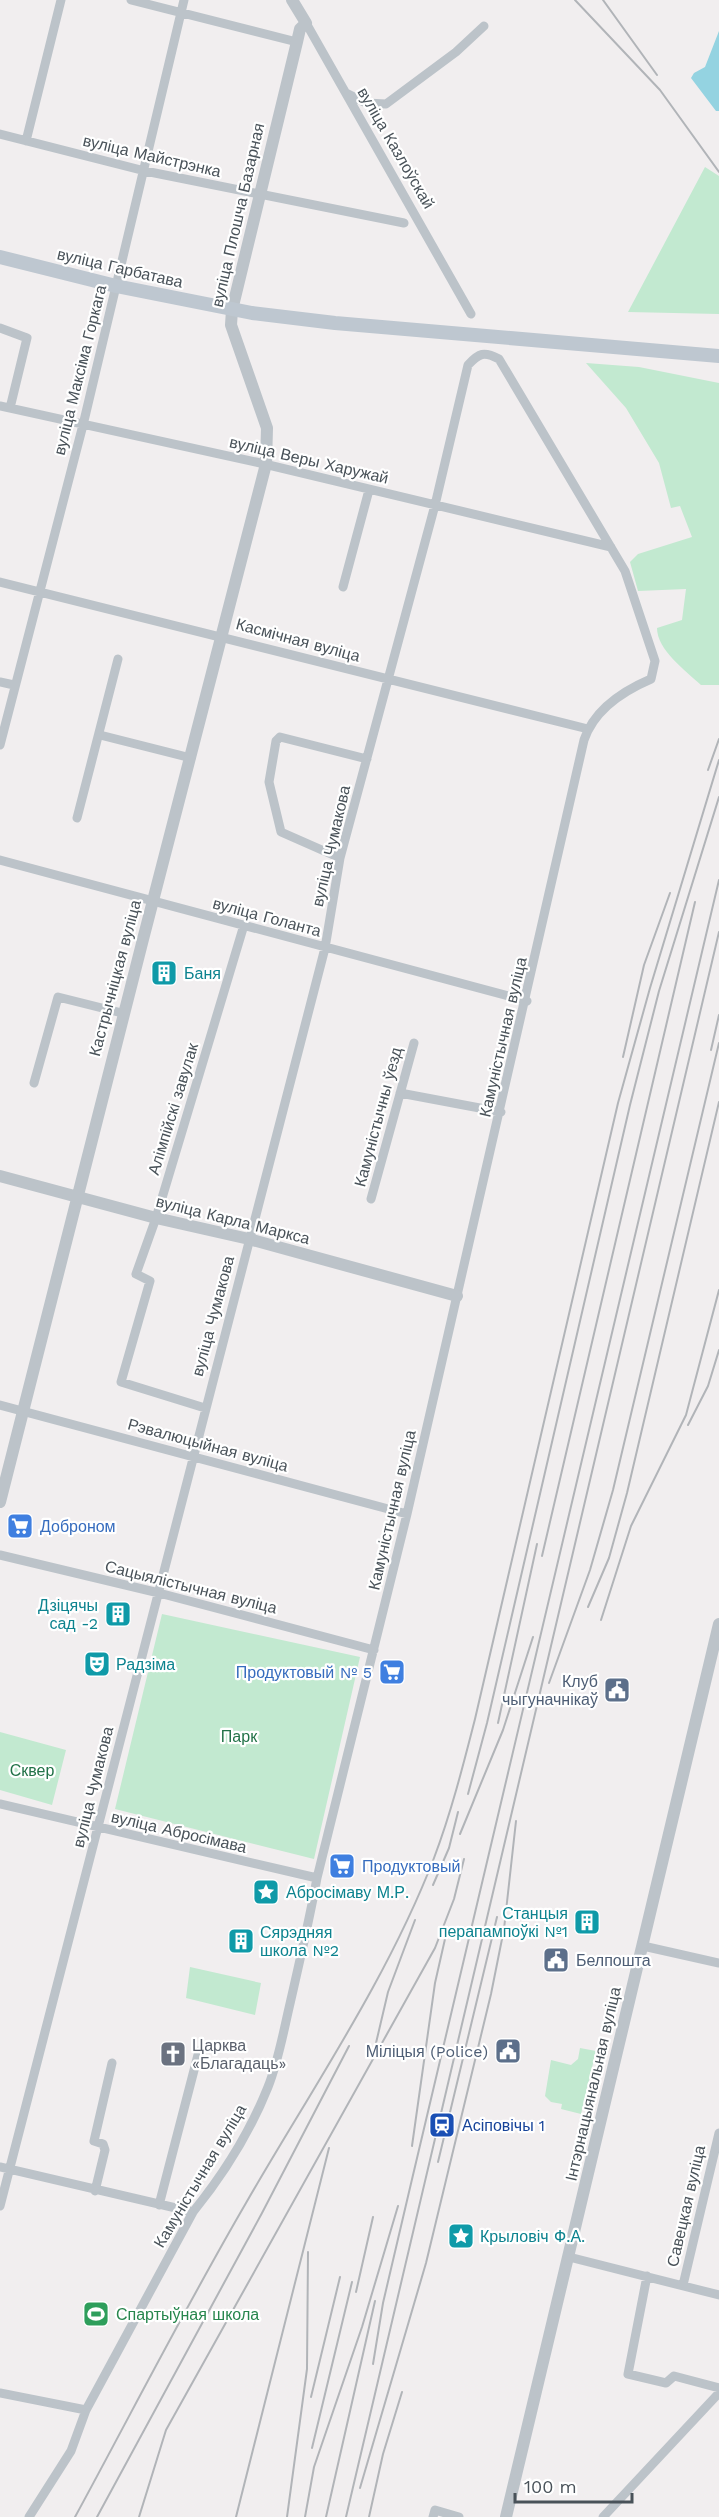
<svg xmlns="http://www.w3.org/2000/svg" width="719" height="2517" viewBox="0 0 719 2517" font-family="'Work Sans',sans-serif">
	<style>
		.green { fill: #c2e9d0 }
		.water { fill: #94d3e1 }
		.lines { fill: none; stroke-linecap: round; stroke-linejoin: round }
		.minor { stroke: #bcc3c9; stroke-width: 9 }
		.tertiary { stroke: #bcc3c9; stroke-width: 12 }
		.secondary { stroke: #bec7d0; stroke-width: 14 }
		.rail { stroke: #b1b4b8; stroke-width: 2 }
		.labels { text-anchor: middle; dominant-baseline: central; stroke-width: 4.5; stroke-linejoin: round; paint-order: stroke }
		.street-label { font-size: 16px; fill: #495259; stroke: #fff }
		.culture-label { font-size: 16px; fill: #0d838f; stroke: #fff; text-anchor: start }
		.shop-label { font-size: 16px; fill: #366cbe; stroke: #fff; text-anchor: start }
		.service-label { font-size: 16px; fill: #4e5e75; stroke: #fff; text-anchor: end }
		.park-label { font-size: 16px; fill: #227248; stroke: #fff }
		.worship-label { font-size: 16px; fill: #5b616d; stroke: #fff; text-anchor: start }
		.transit-label { font-size: 16px; fill: #164399; stroke: #fff; text-anchor: start }
		.leisure-label { font-size: 16px; fill: #27864d; stroke: #fff; text-anchor: start }
	</style>
	<rect width="100%" height="100%" fill="#f1eeef"/>
	<path class="green" d="M 705,167 L 719,176 L 719,314 L 628,312 Z
		M 586,363 L 639,367 L 719,383 L 719,685 L 701,685 C 686,671 657,650 657,628 L 682,620 L 686,589 L 638,591 L 630,562 L 638,554 L 692,537 L 680,506 L 671,508 L 659,463 L 626,408 Z
		M 162,1614 L 360,1657 L 314,1859 L 115,1809 Z
		M 0,1732 L 66,1750 L 52,1805 L 0,1790 Z
		M 190,1967 L 261,1983 L 255,2015 L 186,1998 Z
		M 580,2048 L 596,2051 L 581,2114 L 561,2109 L 562,2104 L 551,2102 L 545,2096 L 551,2060 L 571,2065 L 578,2059 Z"/>
	<path class="water" d="M 719,31 L 719,111 L 716,111 L 691,78 L 694,73 L 705,67 Z"/>
	<g class="lines">
		<path class="minor" d="M 131,0 L 297,42
			M 306,23 L 471,314
			M 346,93 L 366,103 L 386,104 L 456,52 L 484,26
			M 0,134 L 145,171 L 404,223
			M 26,141 L 61,0
			M 0,328 L 27,338 L 10,408
			M 0,406 L 256,462 L 611,547
			M 0,582 L 588,729
			M 343,587 L 369,490
			M 0,682 L 14,685
			M 100,735 L 191,758
			M 0,745 L 83,425 L 184,0
			M 77,818 L 118,659
			M 340,858 L 281,832 L 269,782 L 276,741 L 280,737 L 367,759
			M 0,860 L 527,1001
			M 34,1083 L 58,997 L 122,1013
			M 400,1093 L 501,1112
			M 371,1199 L 414,1043
			M 0,1405 L 407,1514
			M 205,1408 L 121,1382 L 150,1281 L 136,1274 L 156,1218 L 244,925
			M 0,1555 L 159,1593 L 374,1650
			M 0,1804 L 317,1878
			M 643,1946 L 719,1963
			M 0,2167 L 193,2212
			M 95,2191 L 105,2150 L 103,2144 L 94,2141 L 112,2063
			M 159,2205 L 199,2051
			M 0,2206 L 325,948 L 340,858 L 435,505 L 468,365 C 479,353 484,351 499,359 L 625,571 L 655,661 L 651,679 C 623,691 594,710 584,740 L 407,1514 L 317,1878 C 309,1922 299,1964 289,2008 C 283,2034 278,2062 268,2087 C 250,2132 223,2175 193,2212 L 86,2410 L 71,2451 L 29,2517
			M 569,2257 L 719,2295
			M 647,2276 L 628,2374 L 666,2383 L 674,2376 L 719,2388
			M 683,2285 L 719,2133
			M 0,2393 L 86,2410
			M 433,2517 L 435,2510 L 459,2517
			M 603,2517 L 719,2393"/>
		<path class="tertiary" d="M 0,1176 L 156,1218 L 249,1239 L 457,1296
			M 0,1502 C 87,1155 176,810 266,464 L 267,428 L 231,325 L 232,310 L 297,42 L 300,29 L 306,23 L 292,0
			M 506,2517 L 719,1624"/>
		<path class="secondary" d="M 0,257 L 116,286 L 252,313 L 335,323 L 719,356"/>
		<path class="rail" d="M 575,0 L 660,90 L 719,172
			M 603,0 L 657,75
			M 708,770 L 719,739
			M 711,1050 L 719,1015
			M 623,1057 L 644,965 L 670,893
			M 688,1425 L 708,1386 L 719,1350
			M 542,1556 L 695,902
			M 588,1607 L 609,1558 L 627,1493 L 719,1102
			M 601,1620 L 631,1526 L 686,1415 L 719,1290
			M 549,1683 L 590,1570 L 613,1490 L 719,1043
			M 498,1723 L 537,1544
			M 468,1794 L 487,1723 L 630,1105 L 659,991 L 719,797
			M 460,1834 L 503,1730 L 533,1637
			M 433,1885 L 449,1848 L 458,1812
			M 376,2043 L 388,1992 L 415,1920
			M 412,2146 L 435,1983 L 445,1939
			M 438,2162 L 497,1917
			M 356,2292 L 373,2217
			M 373,2364 L 383,2303 L 409,2192 L 719,880
			M 311,2397 L 340,2277
			M 312,2448 L 352,2282
			M 360,2488 L 426,2263 L 491,1994 L 504,1929 L 516,1821
			M 75,2517 C 132,2412 186,2306 246,2203 C 311,2090 387,1980 434,1858 C 451,1813 463,1766 475,1719 L 618,1103 L 650,988 L 719,760
			M 97,2517 L 262,2213 L 349,2046
			M 139,2517 L 166,2430 L 435,1948 L 454,1899 L 464,1859
			M 236,2517 L 329,2148
			M 287,2517 L 307,2369 L 308,2252
			M 305,2517 L 314,2467 L 362,2327 L 398,2206
			M 326,2517 L 375,2301
			M 346,2517 L 719,932
			M 369,2517 L 383,2454 L 402,2392"/>
	</g>
	<defs>
		<symbol id="building-square" viewBox="-11 -11 22 22"><rect x="-9" y="-9" width="18" height="18" rx="4" fill="#0f9aa8" stroke="#fff"/><path d="M-4-6H4V6H1V3H-1V6H-4ZM-2.5-4.3h1.7v1.8h-1.7ZM.8-4.3h1.7v1.8H.8ZM-2.5-1h1.7V.8h-1.7ZM.8-1h1.7V.8H.8Z" fill="#fff"/></symbol>
		<symbol id="supermarket-square" viewBox="-11 -11 22 22"><rect x="-9" y="-9" width="18" height="18" rx="4" fill="#3f7fe0" stroke="#fff"/><path d="M-6-5.5h2.5l.6 2H6L4.5 2H-2.5L-4.4-4H-6ZM-1.5 3.2a1.3 1.3 0 1 0 .1 0ZM3 3.2a1.3 1.3 0 1 0 .1 0Z" fill="#fff"/></symbol>
		<symbol id="theatre-square" viewBox="-11 -11 22 22"><rect x="-9" y="-9" width="18" height="18" rx="4" fill="#0f9aa8" stroke="#fff"/><path d="M-5-5.5Q0-4 5-5.5V0Q5 5 0 6Q-5 5-5 0ZM-3.3-2.5H-1v1.5H-3.3ZM1-2.5H3.3v1.5H1ZM-2.8 1Q0 5.5 2.8 1Z" fill="#fff"/></symbol>
		<symbol id="civic-square" viewBox="-11 -11 22 22"><rect x="-9" y="-9" width="18" height="18" rx="4" fill="#5c6f8a" stroke="#fff"/><path d="M-.6-6.5H3V-4.5H.6V-3L4-1V1h2V6H-6V1h2V-1L-.6-3ZM-1.2 2.5V6h2.4V2.5Z" fill="#fff"/></symbol>
		<symbol id="sight-square" viewBox="-11 -11 22 22"><rect x="-9" y="-9" width="18" height="18" rx="4" fill="#0f9aa8" stroke="#fff"/><path d="M0-6L1.8-2.2L6-1.7L2.9 1.2L3.7 5.4L0 3.3L-3.7 5.4L-2.9 1.2L-6-1.7L-1.8-2.2Z" fill="#fff"/></symbol>
		<symbol id="church-square" viewBox="-11 -11 22 22"><rect x="-9" y="-9" width="18" height="18" rx="4" fill="#6b7280" stroke="#fff"/><path d="M-1.2-6h2.4v3.5h3.3v2.4h-3.3V6h-2.4V-.1h-3.3v-2.4h3.3Z" fill="#fff"/></symbol>
		<symbol id="station-square" viewBox="-11 -11 22 22"><rect x="-9" y="-9" width="18" height="18" rx="4" fill="#1a4fb4" stroke="#fff"/><path d="M-3-6H3Q5-6 5-4V2Q5 4 3 4L4.5 6H3L1.5 4h-3L-3 6H-4.5L-3 4Q-5 4-5 2V-4Q-5-6-3-6ZM-3.5-4v3h7v-3ZM-3.5 1v1.5H-2V1ZM2 1v1.5H3.5V1Z" fill="#fff"/></symbol>
		<symbol id="stadium-square" viewBox="-11 -11 22 22"><rect x="-9" y="-9" width="18" height="18" rx="4" fill="#2e9e5b" stroke="#fff"/><path d="M0-5a6.5 5 0 1 0 0 10a6.5 5 0 1 0 0-10ZM-3.5-1.8h7v3.6h-7Z" fill="#fff"/></symbol>
	</defs>
	<g fill-rule="evenodd">
		<use href="#building-square" x="149" y="958" width="30" height="30"/>
		<use href="#supermarket-square" x="5" y="1511" width="30" height="30"/>
		<use href="#building-square" x="103" y="1599" width="30" height="30"/>
		<use href="#theatre-square" x="82" y="1649" width="30" height="30"/>
		<use href="#supermarket-square" x="377" y="1657" width="30" height="30"/>
		<use href="#civic-square" x="602" y="1675" width="30" height="30"/>
		<use href="#supermarket-square" x="327" y="1851" width="30" height="30"/>
		<use href="#sight-square" x="251" y="1877" width="30" height="30"/>
		<use href="#building-square" x="572" y="1907" width="30" height="30"/>
		<use href="#building-square" x="226" y="1926" width="30" height="30"/>
		<use href="#civic-square" x="541" y="1945" width="30" height="30"/>
		<use href="#civic-square" x="493" y="2036" width="30" height="30"/>
		<use href="#church-square" x="158" y="2039" width="30" height="30"/>
		<use href="#station-square" x="427" y="2110" width="30" height="30"/>
		<use href="#sight-square" x="446" y="2221" width="30" height="30"/>
		<use href="#stadium-square" x="81" y="2299" width="30" height="30"/>
	</g>
	<g class="labels">
		<g class="street-label">
			<text transform="translate(396 148) rotate(60)">вуліца Казлоўскай</text>
			<text transform="translate(152 156) rotate(13)">вуліца Майстрэнка</text>
			<text transform="translate(238 215) rotate(-77)">вуліца Плошча Базарная</text>
			<text transform="translate(120 268) rotate(13)">вуліца Гарбатава</text>
			<text transform="translate(80 370) rotate(-76)">вуліца Максіма Горкага</text>
			<text transform="translate(309 460) rotate(13)">вуліца Веры Харужай</text>
			<text transform="translate(298 640) rotate(15)">Касмічная вуліца</text>
			<text transform="translate(331 846) rotate(-77)">вуліца Чумакова</text>
			<text transform="translate(267 917) rotate(15)">вуліца Голанта</text>
			<text transform="translate(115 978) rotate(-75)">Кастрычніцкая вуліца</text>
			<text transform="translate(503 1037) rotate(-77)">Камуністычная вуліца</text>
			<text transform="translate(173 1109) rotate(-73)">Алімпійскі завулак</text>
			<text transform="translate(378 1117) rotate(-75)">Камуністычны ўезд</text>
			<text transform="translate(233 1220) rotate(14)">вуліца Карла Маркса</text>
			<text transform="translate(213 1316) rotate(-75)">вуліца Чумакова</text>
			<text transform="translate(208 1445) rotate(15)">Рэвалюцыйная вуліца</text>
			<text transform="translate(392 1510) rotate(-77)">Камуністычная вуліца</text>
			<text transform="translate(191 1587) rotate(14)">Сацыялістычная вуліца</text>
			<text transform="translate(93 1787) rotate(-76)">вуліца Чумакова</text>
			<text transform="translate(179 1832) rotate(13)">вуліца Абросімава</text>
			<text transform="translate(593 2084) rotate(-77)">Інтэрнацыянальная вуліца</text>
			<text transform="translate(200 2176) rotate(-59)">Камуністычная вуліца</text>
			<text transform="translate(686 2206) rotate(-77)">Савецкая вуліца</text>
		</g>
		<g class="culture-label">
			<text x="184" y="973">Баня</text>
			<text x="98" y="1605" text-anchor="end">Дзіцячы<tspan x="98" dy="18">сад -2</tspan></text>
			<text x="116" y="1664">Радзіма</text>
			<text x="286" y="1892">Абросімаву М.Р.</text>
			<text x="568" y="1913" text-anchor="end">Станцыя<tspan x="568" dy="18">перапампоўкі №1</tspan></text>
			<text x="260" y="1932">Сярэдняя<tspan x="260" dy="18">школа №2</tspan></text>
			<text x="480" y="2236">Крыловіч Ф.А.</text>
		</g>
		<g class="shop-label">
			<text x="40" y="1526">Доброном</text>
			<text x="372" y="1672" text-anchor="end">Продуктовый № 5</text>
			<text x="362" y="1866">Продуктовый</text>
		</g>
		<g class="service-label">
			<text x="598" y="1681">Клуб<tspan x="598" dy="18">чыгуначнікаў</tspan></text>
			<text x="576" y="1960" text-anchor="start">Белпошта</text>
			<text x="488" y="2051">Міліцыя (Police)</text>
		</g>
		<g class="park-label">
			<text x="239" y="1736">Парк</text>
			<text x="32" y="1770">Сквер</text>
		</g>
		<g class="worship-label">
			<text x="192" y="2045">Царква<tspan x="192" dy="18">«Благадаць»</tspan></text>
		</g>
		<g class="transit-label">
			<text x="462" y="2125">Асіповічы 1</text>
		</g>
		<g class="leisure-label">
			<text x="116" y="2314">Спартыўная школа</text>
		</g>
	</g>
	<path d="M515 2493v9h117v-9" fill="none" stroke="#495259" stroke-width="3"/>
	<text x="524" y="2493" font-size="18" fill="#495259" stroke="#ffffff" stroke-width="4.5" paint-order="stroke">100 m</text>
</svg>
